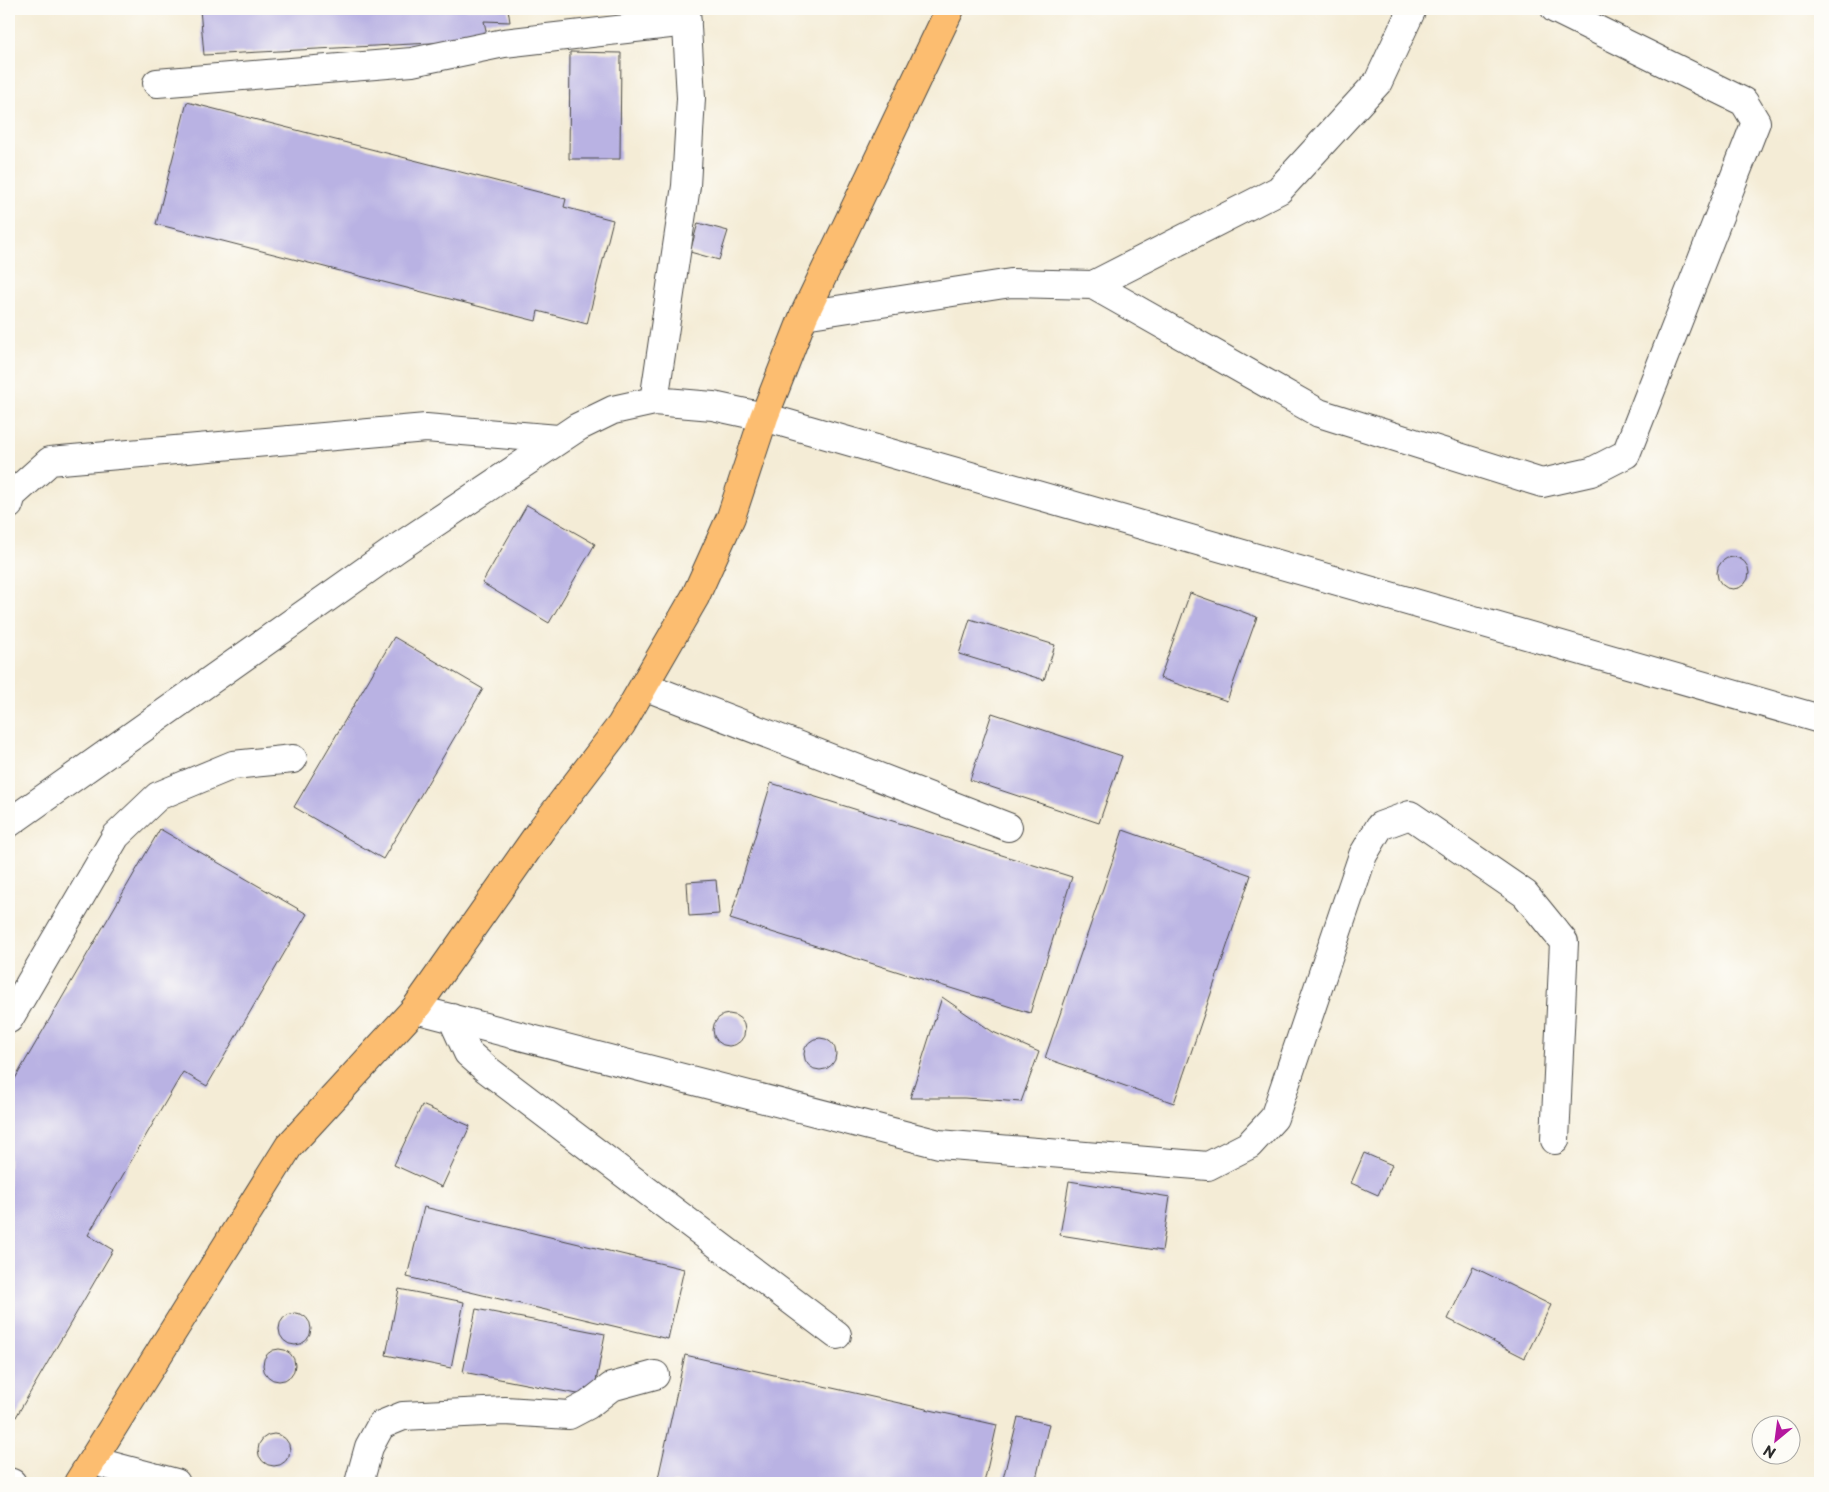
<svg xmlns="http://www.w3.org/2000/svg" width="1829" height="1492" viewBox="0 0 1829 1492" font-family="'Playpen Sans',sans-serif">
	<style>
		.building { fill: #b9b2e3 }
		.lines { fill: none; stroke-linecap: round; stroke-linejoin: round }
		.minor-casing { stroke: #494845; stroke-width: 30 }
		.major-casing { stroke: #494845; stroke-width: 30 }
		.minor { stroke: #fff; stroke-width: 28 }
		.major { stroke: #fcbd6f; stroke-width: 28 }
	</style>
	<rect width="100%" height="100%" fill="#fdfcf7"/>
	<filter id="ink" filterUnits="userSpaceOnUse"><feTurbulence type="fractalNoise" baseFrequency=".02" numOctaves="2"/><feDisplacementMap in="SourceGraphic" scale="10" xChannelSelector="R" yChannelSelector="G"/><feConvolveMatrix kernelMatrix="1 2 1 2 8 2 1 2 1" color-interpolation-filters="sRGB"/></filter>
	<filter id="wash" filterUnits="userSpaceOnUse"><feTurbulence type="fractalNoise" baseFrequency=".0096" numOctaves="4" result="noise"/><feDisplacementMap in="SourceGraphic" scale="20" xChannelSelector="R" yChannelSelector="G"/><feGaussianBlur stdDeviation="1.12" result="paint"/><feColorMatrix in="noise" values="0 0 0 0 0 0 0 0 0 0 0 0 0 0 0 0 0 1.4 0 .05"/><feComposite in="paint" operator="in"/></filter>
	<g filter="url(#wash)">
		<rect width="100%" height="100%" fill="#f4ecd6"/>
		<g id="blocks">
			<path class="building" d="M 200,9 L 508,9 L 510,22 L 484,21 L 488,40 L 204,55 Z
				M 570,52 L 621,53 L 620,159 L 569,159 Z
				M 187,102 L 566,199 L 564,207 L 613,220 L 587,324 L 538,311 L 536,321 L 156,224 Z
				M 698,223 L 728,231 L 719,260 L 690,252 Z
				M 527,505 L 595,544 L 549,623 L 482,583 Z
				M1717 573a16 16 0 1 1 32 0a16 16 0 1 1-32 0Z
				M 1190,593 L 1257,617 L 1227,701 L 1160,678 Z
				M 970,619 L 1055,645 L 1044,680 L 959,654 Z
				M 394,637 L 483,689 L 383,859 L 294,807 Z
				M 992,713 L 1122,756 L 1099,823 L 970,780 Z
				M 771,783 L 1072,877 L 1030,1013 L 730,919 Z
				M 160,829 L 307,914 L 207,1086 L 183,1072 L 88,1235 L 113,1250 L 9,1429 L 9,1089 Z
				M 1123,830 L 1251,875 L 1174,1103 L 1045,1058 Z
				M 716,880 L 719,914 L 689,916 L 687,882 Z
				M 942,997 L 993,1032 L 1039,1052 L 1021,1102 L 964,1098 L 910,1098 Z
				M713 1030a16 16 0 1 1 32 0a16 16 0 1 1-32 0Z
				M804 1054a16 16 0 1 1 32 0a16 16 0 1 1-32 0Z
				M 422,1105 L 470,1126 L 442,1187 L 394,1165 Z
				M 1364,1153 L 1392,1165 L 1378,1195 L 1351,1183 Z
				M 1069,1181 L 1170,1197 L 1162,1251 L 1060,1235 Z
				M 424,1207 L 684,1269 L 668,1339 L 407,1277 Z
				M 1473,1267 L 1551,1305 L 1525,1358 L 1448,1319 Z
				M 399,1289 L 464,1302 L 451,1368 L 386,1355 Z
				M 476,1309 L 605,1334 L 593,1397 L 463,1372 Z
				M279 1329a16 16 0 1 1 32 0a16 16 0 1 1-32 0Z
				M263 1365a16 16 0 1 1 32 0a16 16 0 1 1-32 0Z
				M 685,1355 L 997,1425 L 984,1483 L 657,1483 Z
				M 1018,1417 L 1049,1424 L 1035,1483 L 1002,1483 Z
				M258 1450a16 16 0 1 1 32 0a16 16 0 1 1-32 0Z
				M 1223,1481 L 1233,1481 L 1236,1483 L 1219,1483 Z"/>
		</g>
	</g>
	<g filter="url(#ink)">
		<use href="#blocks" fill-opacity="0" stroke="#494845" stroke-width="1"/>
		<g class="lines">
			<defs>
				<path id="minor" d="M 157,83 L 412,62 L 504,43 L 687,22
					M 1093,285 L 1319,413 L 1542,483 L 1591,472 L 1626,454 L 1756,122 L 1744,102 L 1555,9
					M 804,315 L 1011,283 L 1093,285 L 1279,190 L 1378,82 L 1412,9
					M 654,401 L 686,186 L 691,98 L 686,9
					M 9,505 L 12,495 L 50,461 L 426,428 L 558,439
					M 644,686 L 1008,827
					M 9,823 L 399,547 L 578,427 L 613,410 L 654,401 L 713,406 L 764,417 L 1820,719
					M 415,1009 L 939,1144 L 1208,1166 L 1249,1145 L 1274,1118 L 1363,855 L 1380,826 L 1410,815 L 1525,894 L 1564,942 L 1555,1140
					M 452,1018 L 468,1053 L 485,1068 L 837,1335
					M 9,1019 L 116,836 L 158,796 L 233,765 L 293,759
					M 93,1461 L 176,1483
					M 9,1482 L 12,1483
					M 359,1483 L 369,1447 L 381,1425 L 403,1416 L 505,1411 L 569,1415 L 588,1405 L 611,1387 L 655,1375"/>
				<path id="major" d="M 78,1483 L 289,1146 L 415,1009 L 541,830 L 621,725 L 695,597 L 731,517 L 764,417 L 804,315 L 950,9"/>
			</defs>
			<use href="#minor" class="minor-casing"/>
			<use href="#major" class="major-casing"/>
			<use href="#minor" class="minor"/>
			<use href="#major" class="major"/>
		</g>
	</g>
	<rect width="1829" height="1492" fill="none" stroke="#fdfcf7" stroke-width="30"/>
	<g transform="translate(1776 1440) rotate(209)"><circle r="24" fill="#fdfcf7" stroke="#a9a8a5"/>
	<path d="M0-4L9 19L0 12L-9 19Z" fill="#b5179e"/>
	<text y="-8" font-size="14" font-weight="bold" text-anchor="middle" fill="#2b2b2b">N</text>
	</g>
</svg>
